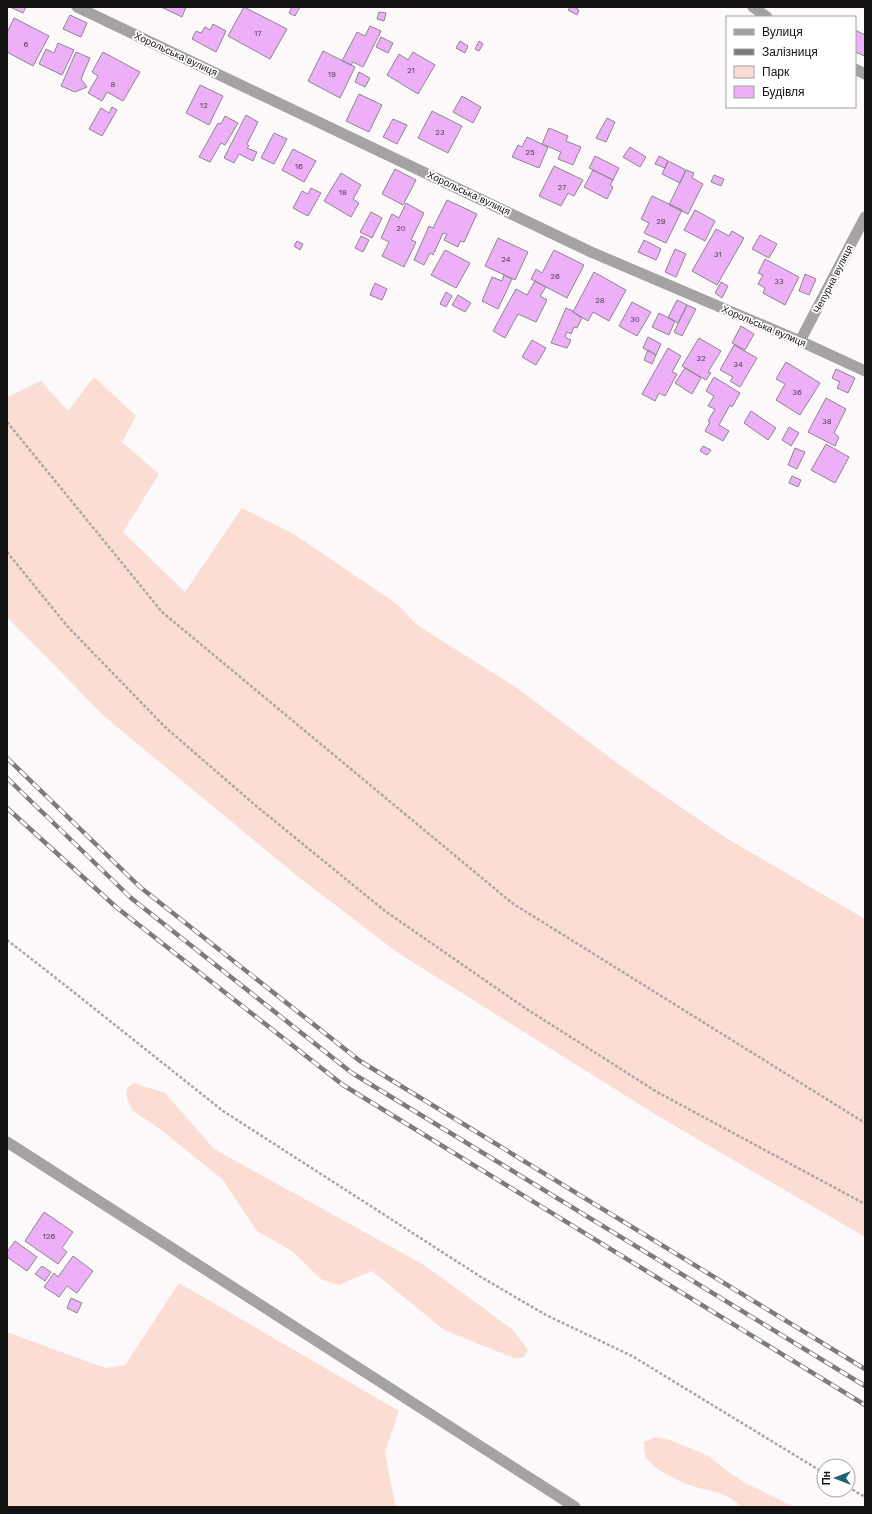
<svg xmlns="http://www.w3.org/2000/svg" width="872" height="1514" viewBox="0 0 872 1514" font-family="'Work Sans',sans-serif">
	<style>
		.green { fill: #fcddd3 }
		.building { fill: #eeaff9; stroke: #89878a }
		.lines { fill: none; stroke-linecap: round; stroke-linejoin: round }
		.path { stroke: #a9a6a8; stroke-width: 2.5; stroke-dasharray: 3 2; stroke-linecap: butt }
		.minor { stroke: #a4a2a2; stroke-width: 11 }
		.tertiary { stroke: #a4a2a2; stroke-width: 11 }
		.rail-casing { stroke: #7c7a7b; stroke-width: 4.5 }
		.rail { stroke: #fff; stroke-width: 3; stroke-dasharray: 9; stroke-linecap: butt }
		.labels { text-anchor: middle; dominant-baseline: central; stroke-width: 3.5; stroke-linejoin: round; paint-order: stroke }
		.number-label { font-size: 8px; fill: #4a394c }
		.street-label { font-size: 10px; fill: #131213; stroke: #fff }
	</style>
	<rect width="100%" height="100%" fill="#fdf9fb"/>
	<path class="green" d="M 94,377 L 136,416 L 122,442 L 159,474 L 123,532 L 185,592 L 242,508 L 295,535 L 397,604 L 417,625 L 517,688 L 628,771 L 726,838 L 865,919 L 865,1237 L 658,1116 L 398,953 L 296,875 L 105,717 L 7,617 L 7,397 L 41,381 L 68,411 Z
		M 134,1083 L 165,1093 L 214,1149 L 424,1265 L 512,1329 L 528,1350 L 523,1358 L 514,1358 L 444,1330 L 372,1271 L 339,1285 L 322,1280 L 292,1251 L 257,1231 L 223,1180 L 160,1129 L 132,1110 L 126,1096 L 127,1088 Z
		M 179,1283 L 399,1411 L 385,1452 L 395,1504 L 398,1507 L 7,1507 L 7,1332 L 105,1368 L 125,1365 Z
		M 655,1437 L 670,1440 L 709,1456 L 723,1468 L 745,1483 L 795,1507 L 741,1507 C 729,1493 713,1492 696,1487 C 682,1483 653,1470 646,1457 C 644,1452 644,1447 644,1442 Z"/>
	<path class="building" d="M 12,7 L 26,7 L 23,13 L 12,8 Z
		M 161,7 L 186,7 L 182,17 Z
		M 244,7 L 287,29 L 270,59 L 228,36 Z
		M 292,7 L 300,7 L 295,16 L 289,13 Z
		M 570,7 L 574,7 L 579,10 L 577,15 L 568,10 Z
		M 379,12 L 386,13 L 384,21 L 377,19 Z
		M 70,15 L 87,23 L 81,37 L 63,29 Z
		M 14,18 L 49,36 L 33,66 L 7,52 L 7,33 Z
		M 213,24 L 226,31 L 216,52 L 192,39 L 196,31 L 201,33 L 205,27 L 210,30 Z
		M 370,26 L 381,31 L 363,67 L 353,62 L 351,65 L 342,61 L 357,32 L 365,36 Z
		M 855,30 L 865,35 L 865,56 L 855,52 Z
		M 381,37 L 393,43 L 388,53 L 376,47 Z
		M 460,41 L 468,46 L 465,53 L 456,48 Z
		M 479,41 L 483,44 L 479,51 L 475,49 Z
		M 58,43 L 74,50 L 62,75 L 39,64 L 46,49 L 54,53 Z
		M 323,51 L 355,67 L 340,98 L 308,81 Z
		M 76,52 L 90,58 L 81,79 L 87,87 L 75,92 L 61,86 Z
		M 103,52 L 140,72 L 123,101 L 107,92 L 102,101 L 88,93 L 98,76 L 92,72 Z
		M 413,52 L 435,65 L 418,94 L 387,75 L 399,54 L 408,60 Z
		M 359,72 L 370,78 L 365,87 L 355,82 Z
		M 200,85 L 223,96 L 209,125 L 186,113 Z
		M 359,94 L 382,105 L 369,132 L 346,121 Z
		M 462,96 L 481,107 L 473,123 L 453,112 Z
		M 112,107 L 117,110 L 102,136 L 89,129 L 101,108 L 109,113 Z
		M 432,111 L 462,126 L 448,153 L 418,138 Z
		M 246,115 L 258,122 L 247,144 L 249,146 L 247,148 L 257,152 L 253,161 L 239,154 L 234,163 L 224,158 Z
		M 225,116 L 238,123 L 225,145 L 221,143 L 210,162 L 199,157 L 218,123 L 221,124 Z
		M 607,118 L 615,122 L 606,142 L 596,138 Z
		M 393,119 L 407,125 L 397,144 L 383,137 Z
		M 549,128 L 568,136 L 566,141 L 581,147 L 573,165 L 558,159 L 561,152 L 542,144 Z
		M 274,133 L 287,139 L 274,164 L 261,158 Z
		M 527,137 L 548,147 L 539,168 L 512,157 L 518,145 L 522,147 Z
		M 630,147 L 646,157 L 640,167 L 623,157 Z
		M 293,149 L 316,161 L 304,182 L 282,170 Z
		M 595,156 L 619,168 L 613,180 L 589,168 Z
		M 659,156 L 668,161 L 665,168 L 655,164 Z
		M 668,161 L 686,170 L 680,183 L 662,174 Z
		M 554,166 L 583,180 L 574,196 L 568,193 L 561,206 L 539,196 Z
		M 395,169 L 416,180 L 403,205 L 382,194 Z
		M 593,170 L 613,180 L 610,185 L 613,187 L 607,199 L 584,187 Z
		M 686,170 L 694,173 L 692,178 L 703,184 L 688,214 L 669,205 Z
		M 341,173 L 361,185 L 353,199 L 359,203 L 351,217 L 324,201 Z
		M 714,175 L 724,179 L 721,186 L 711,182 Z
		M 311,188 L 321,193 L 308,216 L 293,208 L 302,191 L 308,194 Z
		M 652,196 L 682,210 L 666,243 L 644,233 L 649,223 L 641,219 Z
		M 447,200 L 477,214 L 464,242 L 460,241 L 458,247 L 444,240 L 447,234 L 443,233 L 433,255 L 430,253 L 424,265 L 414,260 L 429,226 L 433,228 Z
		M 406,203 L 424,213 L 411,240 L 416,242 L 404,267 L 382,256 L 389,242 L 381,238 L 392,214 L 399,218 Z
		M 695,210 L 715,221 L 705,241 L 684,230 Z
		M 371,212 L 382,218 L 372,238 L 360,232 Z
		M 716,229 L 729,236 L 732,231 L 744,238 L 717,285 L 692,271 Z
		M 760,235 L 777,244 L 769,258 L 752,249 Z
		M 361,236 L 369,240 L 363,252 L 355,248 Z
		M 498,238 L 528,252 L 515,280 L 485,266 Z
		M 644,240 L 661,249 L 656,260 L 638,252 Z
		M 297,241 L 303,244 L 300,250 L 294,246 Z
		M 675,249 L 686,254 L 676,277 L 665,272 Z
		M 445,250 L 470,263 L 456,288 L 431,275 Z
		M 554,250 L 584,265 L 567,298 L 531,279 L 536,269 L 542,273 Z
		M 765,259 L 799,277 L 785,305 L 763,293 L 765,288 L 758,284 L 763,275 L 758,273 Z
		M 594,272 L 626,290 L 609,321 L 593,312 L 588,321 L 573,312 Z
		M 805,274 L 816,279 L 809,295 L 799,291 Z
		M 504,275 L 512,279 L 498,309 L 482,301 L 492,277 L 502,281 Z
		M 535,281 L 546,287 L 540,296 L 547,300 L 536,322 L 518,314 L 505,338 L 493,331 L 516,289 L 527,295 Z
		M 721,282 L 728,286 L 722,298 L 715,293 Z
		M 375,283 L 387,289 L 382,300 L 370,295 Z
		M 446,292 L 452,296 L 446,307 L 440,304 Z
		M 458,295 L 471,303 L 465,312 L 452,305 Z
		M 677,300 L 687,305 L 678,323 L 668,318 Z
		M 632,302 L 651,312 L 637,336 L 619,326 Z
		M 687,305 L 696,309 L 682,336 L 674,332 Z
		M 566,308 L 573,311 L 573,312 L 582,318 L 577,328 L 574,327 L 571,334 L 567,332 L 565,337 L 571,340 L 567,348 L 551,343 Z
		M 659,313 L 675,321 L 669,335 L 652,327 Z
		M 741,326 L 754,334 L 745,350 L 732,343 Z
		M 648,337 L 661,344 L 656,355 L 643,348 Z
		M 699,338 L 721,351 L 708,372 L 711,373 L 706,380 L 682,366 Z
		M 532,340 L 546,348 L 536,365 L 522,357 Z
		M 734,345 L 757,358 L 740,387 L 730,381 L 733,377 L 720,370 Z
		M 668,348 L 681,356 L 672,372 L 677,374 L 665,396 L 659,393 L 655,401 L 642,394 Z
		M 648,350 L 656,355 L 652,364 L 644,360 Z
		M 786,362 L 820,383 L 800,415 L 776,400 L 785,384 L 776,379 Z
		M 685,368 L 701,378 L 692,394 L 675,383 Z
		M 836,369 L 855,378 L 848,393 L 837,388 L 840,382 L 832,378 Z
		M 714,377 L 740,393 L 732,407 L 730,405 L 719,425 L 729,431 L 723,441 L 705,431 L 710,422 L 708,421 L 715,409 L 708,406 L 714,396 L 706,391 Z
		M 826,398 L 846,409 L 834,433 L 839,437 L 835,446 L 808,432 Z
		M 751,411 L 776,428 L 768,440 L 744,423 Z
		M 789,427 L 799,433 L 791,446 L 782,440 Z
		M 826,444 L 849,457 L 835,483 L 811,470 Z
		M 703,446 L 711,450 L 707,455 L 700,451 Z
		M 795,448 L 805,452 L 797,469 L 788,465 Z
		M 792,476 L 801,480 L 798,487 L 789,483 Z
		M 44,1212 L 73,1232 L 62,1248 L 67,1252 L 58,1264 L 25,1241 Z
		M 15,1241 L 37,1257 L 27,1271 L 7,1257 L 7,1252 Z
		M 73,1256 L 93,1271 L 77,1293 L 67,1286 L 59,1297 L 44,1287 L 54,1273 L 58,1277 Z
		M 42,1266 L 51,1272 L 45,1281 L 35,1274 Z
		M 71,1298 L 82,1303 L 77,1313 L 67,1308 Z"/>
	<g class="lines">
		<path class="path" d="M 7,422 L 162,612 L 512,903 L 865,1123
			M 7,552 L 68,627 L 165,727 L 255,805 L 385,911 L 525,1008 L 657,1092 L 865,1204
			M 7,940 L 61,982 L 223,1111 L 481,1277 L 546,1315 L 632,1356 L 824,1473
			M 848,1487 L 865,1497"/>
		<path class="minor" d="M 77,7 L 591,252 L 800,341 L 865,371
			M 753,7 L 767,17
			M 855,69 L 865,74
			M 800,341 L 865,217"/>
		<path class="tertiary" d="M 7,1142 L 575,1507"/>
		<defs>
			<path id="rail" d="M 7,758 L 140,887 L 360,1061 L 865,1369
				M 7,778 L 131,898 L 352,1073 L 865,1386
				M 7,808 L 116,907 L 343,1085 L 865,1405"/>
		</defs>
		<use href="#rail" class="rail-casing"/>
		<use href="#rail" class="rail"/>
	</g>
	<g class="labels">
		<g class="number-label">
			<text x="258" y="33">17</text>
			<text x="26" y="44">6</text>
			<text x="411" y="70">21</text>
			<text x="332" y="74">19</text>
			<text x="113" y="84">8</text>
			<text x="204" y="105">12</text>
			<text x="440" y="132">23</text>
			<text x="530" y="152">25</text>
			<text x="299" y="166">16</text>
			<text x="562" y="187">27</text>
			<text x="343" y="192">18</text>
			<text x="661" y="221">29</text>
			<text x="401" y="228">20</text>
			<text x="718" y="254">31</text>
			<text x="506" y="259">24</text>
			<text x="555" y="276">26</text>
			<text x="779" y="281">33</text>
			<text x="600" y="300">28</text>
			<text x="635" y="319">30</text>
			<text x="701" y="358">32</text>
			<text x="738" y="364">34</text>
			<text x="797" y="392">36</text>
			<text x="827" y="421">38</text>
			<text x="49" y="1236">126</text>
		</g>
		<g class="street-label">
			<text transform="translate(176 54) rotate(25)">Хорольська вулиця</text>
			<text transform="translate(469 193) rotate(25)">Хорольська вулиця</text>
			<text transform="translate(833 279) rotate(-63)">Чепурна вулиця</text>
			<text transform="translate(764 326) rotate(23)">Хорольська вулиця</text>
		</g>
	</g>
	<rect width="872" height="1514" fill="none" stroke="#131213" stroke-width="16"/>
	<rect x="726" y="16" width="130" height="92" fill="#ffffff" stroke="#a1a0a1"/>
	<rect x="734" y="29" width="20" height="6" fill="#a4a2a2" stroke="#a1a0a1"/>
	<text x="762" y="36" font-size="12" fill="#131213">Вулиця</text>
	<rect x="734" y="49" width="20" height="6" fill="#7c7a7b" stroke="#a1a0a1"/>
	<text x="762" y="56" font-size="12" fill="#131213">Залізниця</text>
	<rect x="734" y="66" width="20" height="12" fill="#fcddd3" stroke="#a1a0a1"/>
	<text x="762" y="76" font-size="12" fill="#131213">Парк</text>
	<rect x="734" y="86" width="20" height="12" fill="#eeaff9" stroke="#a1a0a1"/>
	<text x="762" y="96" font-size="12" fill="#131213">Будівля</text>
	<g transform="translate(836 1478) rotate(270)"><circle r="19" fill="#ffffff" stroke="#a1a0a1"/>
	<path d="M0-3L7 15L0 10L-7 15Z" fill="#206376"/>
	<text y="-6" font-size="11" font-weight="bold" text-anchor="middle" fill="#131213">Пн</text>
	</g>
</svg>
